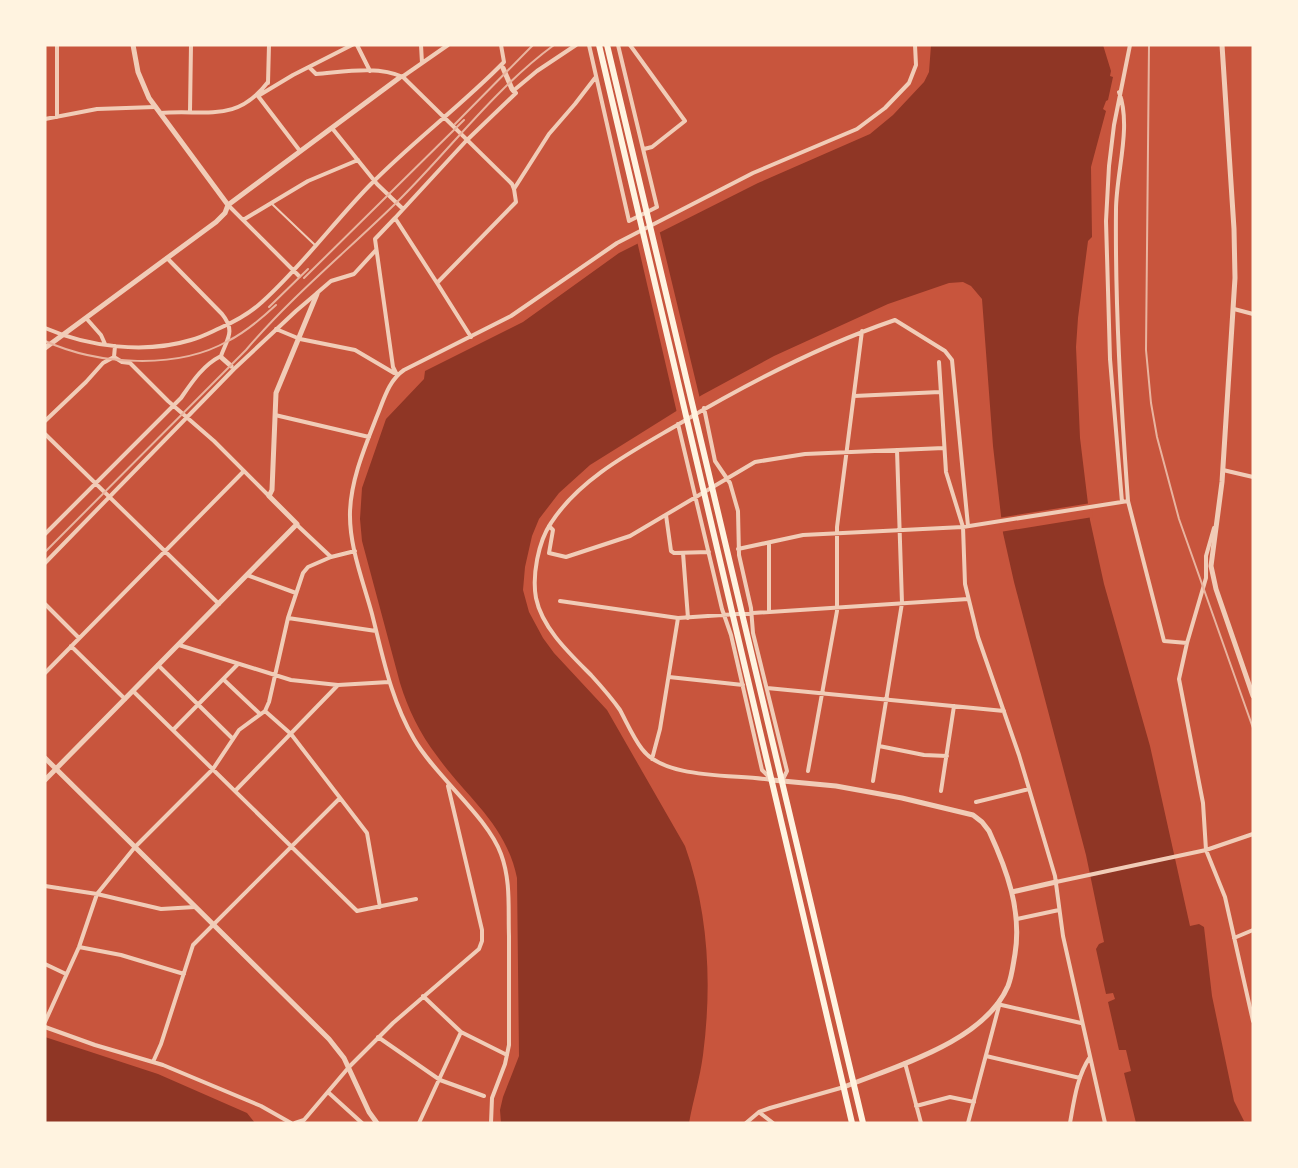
<svg xmlns="http://www.w3.org/2000/svg" width="1298" height="1168" viewBox="0 0 1298 1168" font-family="'Roboto Serif',serif">
	<style>
		.water { fill: #8f3625 }
		.pier { fill: #c8553d }
		.lines { fill: none; stroke-linecap: round; stroke-linejoin: round }
		.service { stroke: #f1ccb7; stroke-width: 2 }
		.minor { stroke: #f1ccb7; stroke-width: 4 }
		.tertiary { stroke: #f1ccb7; stroke-width: 5 }
		.primary { stroke: #fff3e0; stroke-width: 6 }
		.rail { stroke: #e9b49f; stroke-width: 2 }
	</style>
	<rect width="100%" height="100%" fill="#c8553d"/>
	<path class="water" d="M 931,45 L 1103,45 L 1111,71 L 1110,76 L 1113,77 L 1108,100 L 1106,101 L 1103,109 L 1106,111 L 1091,167 L 1092,237 L 1088,241 L 1078,318 L 1076,347 L 1080,438 L 1090,520 L 1104,584 L 1150,746 L 1190,926 L 1199,924 L 1204,927 L 1212,996 L 1234,1101 L 1244,1121 L 1136,1123 L 1124,1073 L 1131,1071 L 1126,1050 L 1119,1050 L 1108,1002 L 1115,999 L 1113,993 L 1106,994 L 1096,949 L 1099,944 L 1104,942 L 1086,855 L 1014,582 L 1003,533 L 993,446 L 982,299 L 971,286 L 963,282 L 949,283 L 888,304 L 774,356 L 702,395 L 590,465 L 559,493 L 539,519 L 532,536 L 525,567 L 523,590 L 529,612 L 543,638 L 554,653 L 607,710 L 685,846 C 709,913 712,986 703,1055 C 700,1078 693,1101 689,1123 L 501,1123 L 500,1110 L 503,1097 L 519,1056 L 517,878 C 506,824 467,798 437,756 C 420,734 408,709 400,683 L 362,541 L 360,519 L 362,488 L 386,419 L 424,379 L 425,371 L 523,322 L 619,253 L 758,183 L 870,134 L 893,115 L 924,82 L 929,72 Z
		M 45,1037 L 158,1074 L 247,1113 L 255,1123 L 45,1123 Z"/>
	<path class="pier" d="M 659,229 L 700,399 L 677,413 L 637,241 Z
		M 1091,503 L 1093,517 L 1000,532 L 998,518 Z"/>
	<g class="lines">
		<path class="service" d="M 271,203 L 316,246"/>
		<path class="minor" d="M 357,45 L 370,71
			M 421,45 L 422,63
			M 589,45 L 629,221 L 657,207 L 618,45
			M 630,45 L 685,121 L 652,147 L 644,149
			M 309,67 L 316,74 C 343,72 377,65 403,77 L 512,184 L 514,189 L 516,202 L 437,283 L 471,337
			M 402,77 L 448,45
			M 268,83 L 269,45
			M 513,91 L 537,71 L 576,45
			M 190,111 L 191,45
			M 160,113 C 206,109 236,124 268,82
			M 57,117 L 57,45
			M 45,119 L 97,109 L 155,107
			M 332,128 L 377,184 L 403,209
			M 300,151 L 258,96 L 293,75 L 352,45
			M 514,189 L 549,134 L 575,104 L 595,78
			M 228,205 L 299,276
			M 395,218 L 375,239 L 393,367 L 397,375
			M 243,220 L 308,181 L 358,160
			M 437,283 L 395,218 L 466,141 L 516,93 L 512,89
			M 317,293 L 331,281 L 354,274 L 376,250
			M 1234,309 L 1253,314
			M 86,318 L 101,335 L 105,344
			M 45,328 C 89,347 145,354 191,340 C 202,337 211,332 220,328 C 236,321 249,314 262,302 C 302,266 333,223 370,185 C 412,142 461,106 504,62 L 501,45
			M 276,329 L 300,339 L 355,350 L 394,373
			M 114,357 L 122,362 L 130,363 L 168,401 L 214,441 L 269,496
			M 939,362 L 946,472 L 963,527 L 965,584 L 978,637 L 1019,755 L 1055,876 L 1063,936 L 1105,1123
			M 854,396 L 940,392
			M 704,408 L 715,461 L 730,483 L 738,511 L 739,555 L 751,608 L 753,633 L 787,771 L 782,781
			M 275,415 L 369,437
			M 45,421 L 86,382 L 103,363 L 114,357 L 115,346
			M 678,424 L 722,609 L 731,635 L 762,770 L 769,777
			M 45,434 L 219,604
			M 1223,470 L 1253,477
			M 1128,501 L 1164,641 L 1187,643 L 1179,679 L 1203,803 L 1206,850 L 1225,897 L 1253,1021
			M 1122,502 L 1110,359 L 1106,221 L 1109,166 L 1114,125 L 1130,45
			M 666,515 L 671,551 L 674,553 L 709,552
			M 297,525 L 331,557 L 355,551
			M 549,526 L 553,530 L 549,553 L 566,557 L 630,536 L 755,462 L 805,454 L 944,448
			M 45,534 L 181,398 C 192,382 203,365 221,356 C 227,339 236,331 222,314 L 167,258
			M 769,544 L 769,612
			M 738,549 L 803,535 L 963,527 L 1128,501 C 1121,404 1115,307 1116,210 C 1116,173 1132,127 1119,92
			M 683,553 L 688,618
			M 45,563 L 234,369 L 296,311 L 316,294
			M 247,575 L 296,593
			M 560,601 L 678,618
			M 45,604 L 79,638
			M 288,618 L 376,631
			M 1187,643 L 1206,578 L 1206,556 L 1214,528
			M 179,645 L 291,680 L 338,685 L 389,682
			M 71,646 L 125,699
			M 158,665 L 233,739
			M 45,673 L 244,471
			M 669,677 L 743,685
			M 223,679 L 260,714
			M 767,688 L 1004,711
			M 133,691 L 357,911 L 416,899
			M 265,711 L 291,734 L 367,833 L 380,907
			M 173,730 L 238,664
			M 879,746 L 924,755 L 947,756
			M 652,759 L 660,729 L 678,618 L 968,599
			M 808,771 L 837,611 L 837,527 L 862,331
			M 771,780 C 736,774 665,780 642,749 C 633,737 627,723 620,710 C 611,697 601,686 591,675 C 570,654 542,628 536,598 C 532,576 538,542 551,523 C 580,478 633,451 679,424 C 748,383 819,346 895,320 L 945,351 L 952,360 L 968,526
			M 873,781 L 902,603 L 897,450
			M 235,791 L 337,686
			M 941,791 L 954,706
			M 976,802 L 1029,789
			M 1056,882 L 1206,850 L 1253,834
			M 45,886 L 97,894 L 161,909 L 195,907
			M 1017,919 L 1059,910
			M 1234,938 L 1253,930
			M 79,947 L 121,955 L 184,974
			M 45,964 L 66,974
			M 423,996 L 461,1032 L 507,1055
			M 997,1004 L 1081,1023
			M 45,1022 L 79,947 L 97,894 L 135,847 L 213,769 L 239,730 L 265,711 L 269,702 L 288,618 L 303,573 L 308,567 L 331,557
			M 45,1027 L 95,1045 L 163,1065 L 261,1106 L 291,1123
			M 378,1037 L 440,1080 L 484,1096
			M 986,1056 L 1080,1078
			M 153,1062 L 161,1044 L 193,945 L 340,798
			M 905,1063 L 921,1123
			M 329,1093 L 362,1123
			M 916,1106 L 950,1097 L 974,1102
			M 760,1113 L 773,1123
			M 295,1123 L 304,1120 L 349,1067 L 393,1023 L 479,949 L 482,941 L 482,930 L 448,786
			M 419,1123 L 461,1032
			M 491,1123 L 492,1098 L 505,1064 L 509,1045 C 509,1008 509,972 509,936 C 508,908 511,881 501,854 C 487,816 436,777 414,739 C 391,700 383,657 372,614 C 363,581 349,546 350,512 C 351,479 365,447 377,416 C 384,399 389,380 404,370 L 511,316 L 617,243 L 753,173 L 857,129 L 885,108 L 909,83 L 916,65 L 915,45
			M 746,1123 L 759,1112 L 770,1108 L 844,1087
			M 968,1123 L 999,1006
			M 1070,1123 C 1074,1101 1077,1076 1090,1057"/>
		<path class="tertiary" d="M 133,45 L 138,72 L 149,98 L 228,205
			M 1222,45 L 1234,229 L 1235,278 L 1222,482 L 1211,566 L 1216,589 L 1253,696
			M 503,68 L 512,89
			M 45,348 L 216,222 L 225,213 L 228,205 L 399,78
			M 222,358 L 231,366
			M 45,758 L 329,1039 L 344,1058 L 369,1112 L 377,1123
			M 45,780 L 297,524 L 269,496 L 272,490 L 276,393 L 317,294
			M 772,780 L 836,786 L 902,798 L 973,815 L 982,822 L 989,831 C 1007,870 1022,911 1015,954 C 1013,965 1012,976 1008,986 C 984,1042 896,1066 844,1087
			M 1012,892 L 1056,882"/>
		<path class="primary" d="M 599,45 L 852,1123
			M 607,45 L 863,1123"/>
		<path class="rail" d="M 1149,45 L 1146,350 L 1151,403 L 1157,437 L 1179,519 L 1253,728
			M 455,124 L 533,45
			M 304,278 L 464,120
			M 269,307 L 308,269
			M 45,341 C 98,365 177,370 228,341 C 246,332 262,318 276,305
			M 45,552 L 246,350 C 292,296 346,252 396,203 C 449,151 494,89 554,45"/>
	</g>
	<rect width="1298" height="1168" fill="none" stroke="#fff3e0" stroke-width="93"/>
</svg>
